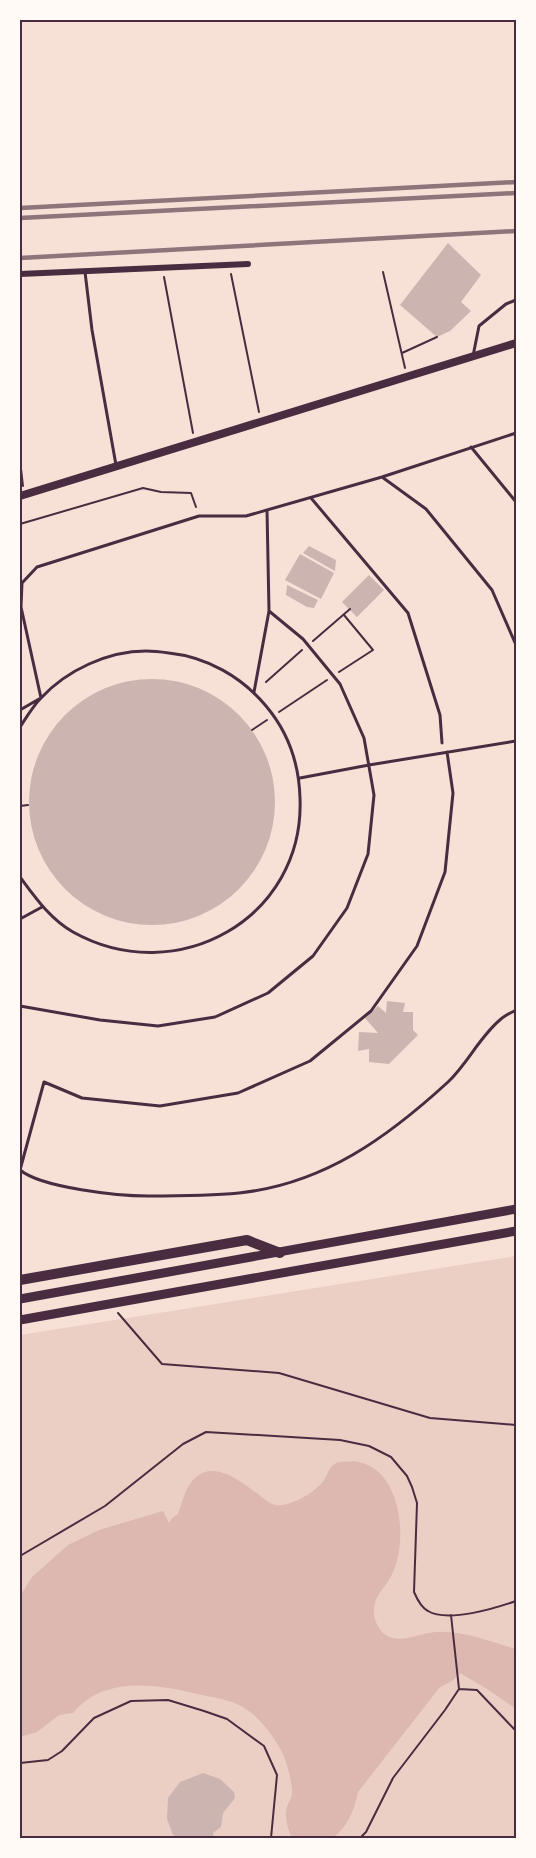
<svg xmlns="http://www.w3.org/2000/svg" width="536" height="1858" viewBox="0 0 536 1858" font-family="'Work Sans',sans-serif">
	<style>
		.green { fill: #ebcfc5 }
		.water { fill: #dcb8b0 }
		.building { fill: #ccb4b1 }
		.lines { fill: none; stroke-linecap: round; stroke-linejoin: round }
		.path { stroke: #4a2c40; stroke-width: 2 }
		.service { stroke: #4a2c40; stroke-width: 3 }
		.minor { stroke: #4a2c40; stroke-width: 6 }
		.tertiary { stroke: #4a2c40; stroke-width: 8 }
		.secondary { stroke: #4a2c40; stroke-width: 9 }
		.trunk { stroke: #4a2c40; stroke-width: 10 }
		.rail { stroke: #8f747c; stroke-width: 4.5 }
		.neatline { fill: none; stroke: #4a2c40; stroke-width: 2 }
	</style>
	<rect width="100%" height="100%" fill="#f7e1d7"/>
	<path class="green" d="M 516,1256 L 516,1838 L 20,1838 L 20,1335 Z"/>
	<path class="water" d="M 354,1461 C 359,1462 364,1463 368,1465 C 402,1481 407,1542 393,1572 C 388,1585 375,1594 374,1608 C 373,1617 377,1627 383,1633 C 398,1646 419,1633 436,1632 C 462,1630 491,1642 516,1649 L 516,1709 L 487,1689 L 460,1673 L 452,1681 L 440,1687 L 358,1792 C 354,1811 348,1826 333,1838 L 292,1838 C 288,1829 284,1818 287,1807 C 288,1803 291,1799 292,1795 C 293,1784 286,1759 281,1750 C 272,1734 258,1715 241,1706 C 228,1699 211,1697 197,1694 C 155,1684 104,1676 73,1713 L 59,1715 L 37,1732 L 20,1737 L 20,1596 L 32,1577 L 68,1545 L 99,1530 L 163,1511 L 169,1523 L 172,1518 L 178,1514 C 182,1503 186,1485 196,1477 C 215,1460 243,1483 258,1494 C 266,1500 272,1507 283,1505 C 295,1503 311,1494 320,1485 C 327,1479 327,1468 336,1463 C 341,1461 349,1462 354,1461 Z"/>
	<path class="building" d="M 448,243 L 481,275 L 461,302 L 471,311 L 450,331 L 437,337 L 400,305 Z
		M 309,546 L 336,560 L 335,571 L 303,553 Z
		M 300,554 L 334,573 L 321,599 L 285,580 Z
		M 369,575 L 384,590 L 357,617 L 342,602 Z
		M 287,585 L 318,600 L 314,608 L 307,607 L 286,595 Z
		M29 802a123 123 0 1 1 246 0a123 123 0 1 1-246 0Z
		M 387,1001 L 405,1003 L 403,1012 L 413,1012 L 413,1030 L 418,1035 L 389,1064 L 369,1062 L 369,1049 L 358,1051 L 359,1032 L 378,1033 L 365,1018 L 378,1006 L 386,1013 Z
		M 203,1773 L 220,1779 L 234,1792 L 235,1798 L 223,1813 L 221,1827 L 213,1833 L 214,1838 L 177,1838 L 173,1835 L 167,1819 L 168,1798 L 180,1782 Z"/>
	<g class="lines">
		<path class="path" d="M 383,272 L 405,368
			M 231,274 L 259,412
			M 164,277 L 193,433
			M 402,353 L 437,337
			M 20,460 L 23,486
			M 20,524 L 143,488 L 161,492 L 191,493 L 196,507
			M 313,641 L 350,609
			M 339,672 L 373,650 L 344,615
			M 266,682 L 302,650
			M 279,712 L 327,680
			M 252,730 L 267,720
			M 20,806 L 28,805
			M 118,1313 L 162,1364 L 279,1373 L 430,1418 L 516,1425
			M 20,1556 L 105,1506 L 183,1444 L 206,1432 L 340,1440 L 369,1446 L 391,1457 L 407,1476 L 412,1487 L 417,1503 L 414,1592 C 417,1599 422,1608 428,1611 C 448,1623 496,1608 516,1601
			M 451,1615 L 459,1689
			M 20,1763 L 48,1760 L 62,1751 L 94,1718 L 131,1701 L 168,1700 L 204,1711 L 227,1719 L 264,1746 L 277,1775 L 271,1838
			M 360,1838 L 366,1832 L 393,1778 L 445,1710 L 459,1689 L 477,1690 L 516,1731"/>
		<path class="service" d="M 85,272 L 92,330 L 116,465
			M 473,356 L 479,326 L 506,304 L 516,300
			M 471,447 L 516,502
			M 382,477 L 426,509 L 492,590 L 516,645
			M 311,498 L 408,613 L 440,715 L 442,743
			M 254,692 L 269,611 L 267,510
			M 41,698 L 21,607 L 22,583 L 37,567 L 199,516 L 246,516 L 382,477 L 516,433
			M 20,710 L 39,699
			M 20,727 C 26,718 33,706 41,698 C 67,670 108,651 146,651 C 154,651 162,652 169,653 C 207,657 242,677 266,706 C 288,732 299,764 300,798 C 305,918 177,990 73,932 C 50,919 35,897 20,877
			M 300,778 L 369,765 L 516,741
			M 20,919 L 42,907
			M 20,1006 L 100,1020 L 158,1026 L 215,1017 L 268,993 L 313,956 L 347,908 L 368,854 L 374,795 L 364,738 L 340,684 L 303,639 L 269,611
			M 20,1170 L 44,1082 L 82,1098 L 160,1106 L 238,1093 L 310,1061 L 371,1011 L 417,946 L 445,872 L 453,793 L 447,752
			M 20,1170 C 42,1188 119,1196 148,1196 C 178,1196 209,1196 239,1193 C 324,1184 388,1137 448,1082 C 468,1063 480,1036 501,1019 C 505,1015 511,1013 516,1010"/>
		<path class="minor" d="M 20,274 L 248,264"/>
		<path class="tertiary" d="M 20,496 L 516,343"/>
		<path class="secondary" d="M 20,1299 L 516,1209
			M 20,1320 L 516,1231"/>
		<path class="trunk" d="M 20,1280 L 247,1240 L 280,1253"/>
		<path class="rail" d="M 20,208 L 516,182
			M 20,218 L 516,193
			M 20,258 L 516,231"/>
	</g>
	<rect width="536" height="1858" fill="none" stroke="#fffaf5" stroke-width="42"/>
	<rect x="21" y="21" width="494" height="1816" class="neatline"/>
</svg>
